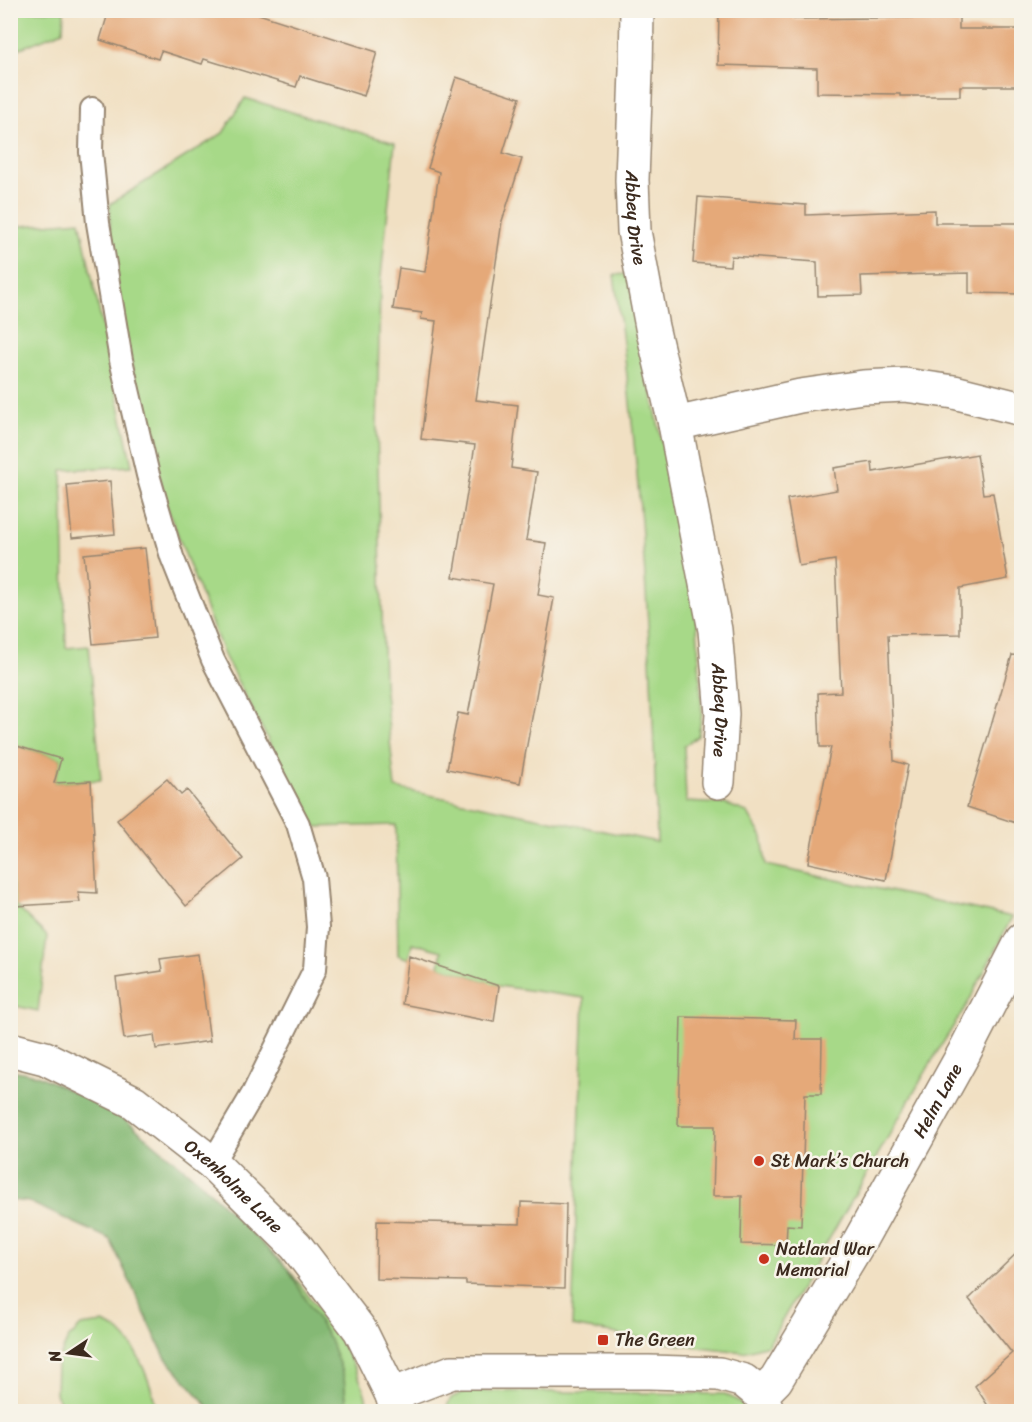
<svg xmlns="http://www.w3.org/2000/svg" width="1032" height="1422" viewBox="0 0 1032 1422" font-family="Sriracha,sans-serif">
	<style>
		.green { fill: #a7d988; stroke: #718253; stroke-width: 1.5 }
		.forest { fill: #85b974; stroke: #607249; stroke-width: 1.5 }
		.building { fill: #e5a979 }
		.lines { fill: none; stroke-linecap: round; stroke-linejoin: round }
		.service-casing { stroke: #968570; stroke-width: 26 }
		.minor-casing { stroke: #968570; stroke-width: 36 }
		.service { stroke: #fff; stroke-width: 22 }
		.minor { stroke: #fff; stroke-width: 33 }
		.poi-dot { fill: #c8321e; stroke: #f7f3e8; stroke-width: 2 }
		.labels { text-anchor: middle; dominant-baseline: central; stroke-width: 5; stroke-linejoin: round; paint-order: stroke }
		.street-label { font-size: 18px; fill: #3b2a1e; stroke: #f7f3e8 }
		.poi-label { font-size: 18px; fill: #3b2a1e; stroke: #f7f3e8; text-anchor: start }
	</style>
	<rect width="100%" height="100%" fill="#f7f3e8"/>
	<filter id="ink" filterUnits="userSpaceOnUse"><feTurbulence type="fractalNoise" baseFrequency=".0167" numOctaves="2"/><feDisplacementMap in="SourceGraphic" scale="12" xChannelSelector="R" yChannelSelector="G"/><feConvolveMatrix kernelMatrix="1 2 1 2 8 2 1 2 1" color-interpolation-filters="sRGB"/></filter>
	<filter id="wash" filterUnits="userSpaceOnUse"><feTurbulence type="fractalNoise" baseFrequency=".008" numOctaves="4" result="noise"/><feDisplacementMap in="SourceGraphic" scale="24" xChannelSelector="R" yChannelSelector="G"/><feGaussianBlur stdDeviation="1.35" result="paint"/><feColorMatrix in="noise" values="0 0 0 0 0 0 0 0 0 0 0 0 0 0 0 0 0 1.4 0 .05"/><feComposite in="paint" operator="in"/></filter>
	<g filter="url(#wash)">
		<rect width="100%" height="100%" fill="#f1e0c3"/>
		<path class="green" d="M 11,10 L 64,11 L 63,31 L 11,52 Z
			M 245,98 L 395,143 L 380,286 L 377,429 L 384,683 L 395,788 L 657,842 C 652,652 641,463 614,275 L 628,274 L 687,567 L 697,625 L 702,714 L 698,736 L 684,746 L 686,802 L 725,804 L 747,812 L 762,837 L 766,865 L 1012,917 L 968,1003 L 936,1054 L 768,1345 L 743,1352 L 674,1344 L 572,1326 L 584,998 L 499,986 L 439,966 L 442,951 L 412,943 L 409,959 L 398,955 L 396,825 L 313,827 L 224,655 L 167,507 L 130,359 L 110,256 L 110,204 L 223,133 Z
			M 80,221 L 132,466 L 62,470 L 66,648 L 89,646 L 101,780 L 54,783 L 61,759 L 11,744 L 10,227 Z
			M 10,874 L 13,875 L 16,906 L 47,936 L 38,1011 L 11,1005 Z
			M 288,1269 C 313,1301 367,1371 368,1411 L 347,1411 L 344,1377 Z
			M 103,1323 C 109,1326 116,1328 120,1332 C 139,1349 152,1387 157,1411 L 64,1411 L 56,1394 L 57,1363 L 68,1339 L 81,1326 Z
			M 465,1391 L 725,1394 L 753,1409 L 755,1412 L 444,1412 L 451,1398 Z"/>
		<path class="forest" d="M 11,1070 L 37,1075 L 117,1113 L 198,1180 L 288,1269 L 330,1340 L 344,1377 L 347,1411 L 212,1411 L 165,1357 L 110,1239 L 29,1202 L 11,1200 Z"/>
		<g id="blocks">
			<path class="building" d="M 109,10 L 246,10 L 377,52 L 364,96 L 300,76 L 296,87 L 204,59 L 202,64 L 161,51 L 158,59 L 100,40 Z
				M 719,10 L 794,11 L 794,19 L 959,17 L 959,29 L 1022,29 L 1022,86 L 960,86 L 960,96 L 900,96 L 900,94 L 817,93 L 817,68 L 718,65 Z
				M 456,77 L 520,98 L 503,153 L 522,159 L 502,221 L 476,400 L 518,405 L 511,468 L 537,472 L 526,540 L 546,543 L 538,595 L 554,598 L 520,783 L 447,769 L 458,713 L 468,715 L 493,584 L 453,577 L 475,445 L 421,439 L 436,321 L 421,319 L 422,313 L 393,309 L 399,268 L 425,272 L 439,172 L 428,168 Z
				M 698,197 L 806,205 L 806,215 L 935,210 L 935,223 L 1022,223 L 1022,294 L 969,293 L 969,273 L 861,276 L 862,295 L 818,296 L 817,262 L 731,256 L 730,266 L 693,263 Z
				M 977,454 L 983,494 L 993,493 L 1008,579 L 960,588 L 960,634 L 888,635 L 894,761 L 908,765 L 886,880 L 808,863 L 831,747 L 820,747 L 818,693 L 841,692 L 835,560 L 799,566 L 787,499 L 837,490 L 834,468 L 872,462 L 873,472 Z
				M 110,481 L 115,534 L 72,538 L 67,485 Z
				M 145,548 L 155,638 L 93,644 L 84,554 Z
				M 1012,655 L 1022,656 L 1022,825 L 967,807 Z
				M 10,744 L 61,759 L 54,783 L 91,781 L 97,893 L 78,892 L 80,902 L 16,906 L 10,857 Z
				M 167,779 L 181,795 L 187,790 L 243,859 L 186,906 L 117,820 Z
				M 198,954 L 210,1041 L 156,1049 L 154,1035 L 124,1039 L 116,978 L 162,971 L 160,959 Z
				M 409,956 L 499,986 L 494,1022 L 402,1004 Z
				M 681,1017 L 796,1020 L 795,1039 L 822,1039 L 821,1094 L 805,1094 L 801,1226 L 787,1225 L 786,1245 L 741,1244 L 742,1196 L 713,1196 L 715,1126 L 678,1126 Z
				M 521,1202 L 566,1204 L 564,1288 L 466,1284 L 466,1281 L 376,1279 L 377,1221 L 520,1224 Z
				M 1022,1248 L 1022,1412 L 992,1412 L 975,1386 L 1012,1353 L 969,1299 Z"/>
		</g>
	</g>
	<g filter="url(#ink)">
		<use href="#blocks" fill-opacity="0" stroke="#968570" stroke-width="1.5"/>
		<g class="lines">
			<defs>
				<path id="service" d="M 92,109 L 91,152 L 98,223 L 121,360 L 148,475 L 172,557 L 213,660 L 298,824 L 314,878 L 318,927 L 315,969 L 254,1092 L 212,1163"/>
				<g id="minor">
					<path id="s1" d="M 637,10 L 636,71 L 632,180 L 634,231 L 652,327 L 675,424 L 800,396 L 863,387 L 905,385 L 954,392 L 1022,409"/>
					<path id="s2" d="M 675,424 L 715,630 L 722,714 L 718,782"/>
					<path id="s3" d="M 10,1049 L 45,1058 L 134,1102 L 212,1163 L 296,1246 L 360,1330 L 392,1395 L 397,1412"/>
					<path d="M 392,1395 L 452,1372 L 649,1372 L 719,1374 L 744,1381 L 761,1395 L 768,1412"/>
					<path id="s4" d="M 761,1395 L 776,1380 L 859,1242 L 964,1053 L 1022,940"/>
				</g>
			</defs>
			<use href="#service" class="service-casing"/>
			<use href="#minor" class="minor-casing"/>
			<use href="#service" class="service"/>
			<use href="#minor" class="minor"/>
		</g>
	</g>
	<g class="poi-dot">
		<circle cx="759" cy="1161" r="6"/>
		<circle cx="764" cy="1259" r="6"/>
		<rect x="597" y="1334" width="12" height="12" rx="3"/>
	</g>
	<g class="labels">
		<g class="street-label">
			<text stroke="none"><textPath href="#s1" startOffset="208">Abbey Drive</textPath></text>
			<text stroke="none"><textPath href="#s2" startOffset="290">Abbey Drive</textPath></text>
			<text stroke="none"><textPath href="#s4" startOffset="344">Helm Lane</textPath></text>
			<text stroke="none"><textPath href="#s3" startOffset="266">Oxenholme Lane</textPath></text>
		</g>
		<g class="poi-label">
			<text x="771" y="1161">St Mark’s Church</text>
			<text x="776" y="1249">Natland War<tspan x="776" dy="21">Memorial</tspan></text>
			<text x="615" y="1340">The Green</text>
		</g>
	</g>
	<rect width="1032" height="1422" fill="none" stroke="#f7f3e8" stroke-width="36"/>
	<g transform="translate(69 1353) rotate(257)" stroke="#f7f3e8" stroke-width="4.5" paint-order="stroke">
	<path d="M0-4.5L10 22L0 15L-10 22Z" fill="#3b2a1e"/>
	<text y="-9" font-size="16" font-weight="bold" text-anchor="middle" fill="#3b2a1e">N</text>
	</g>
</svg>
